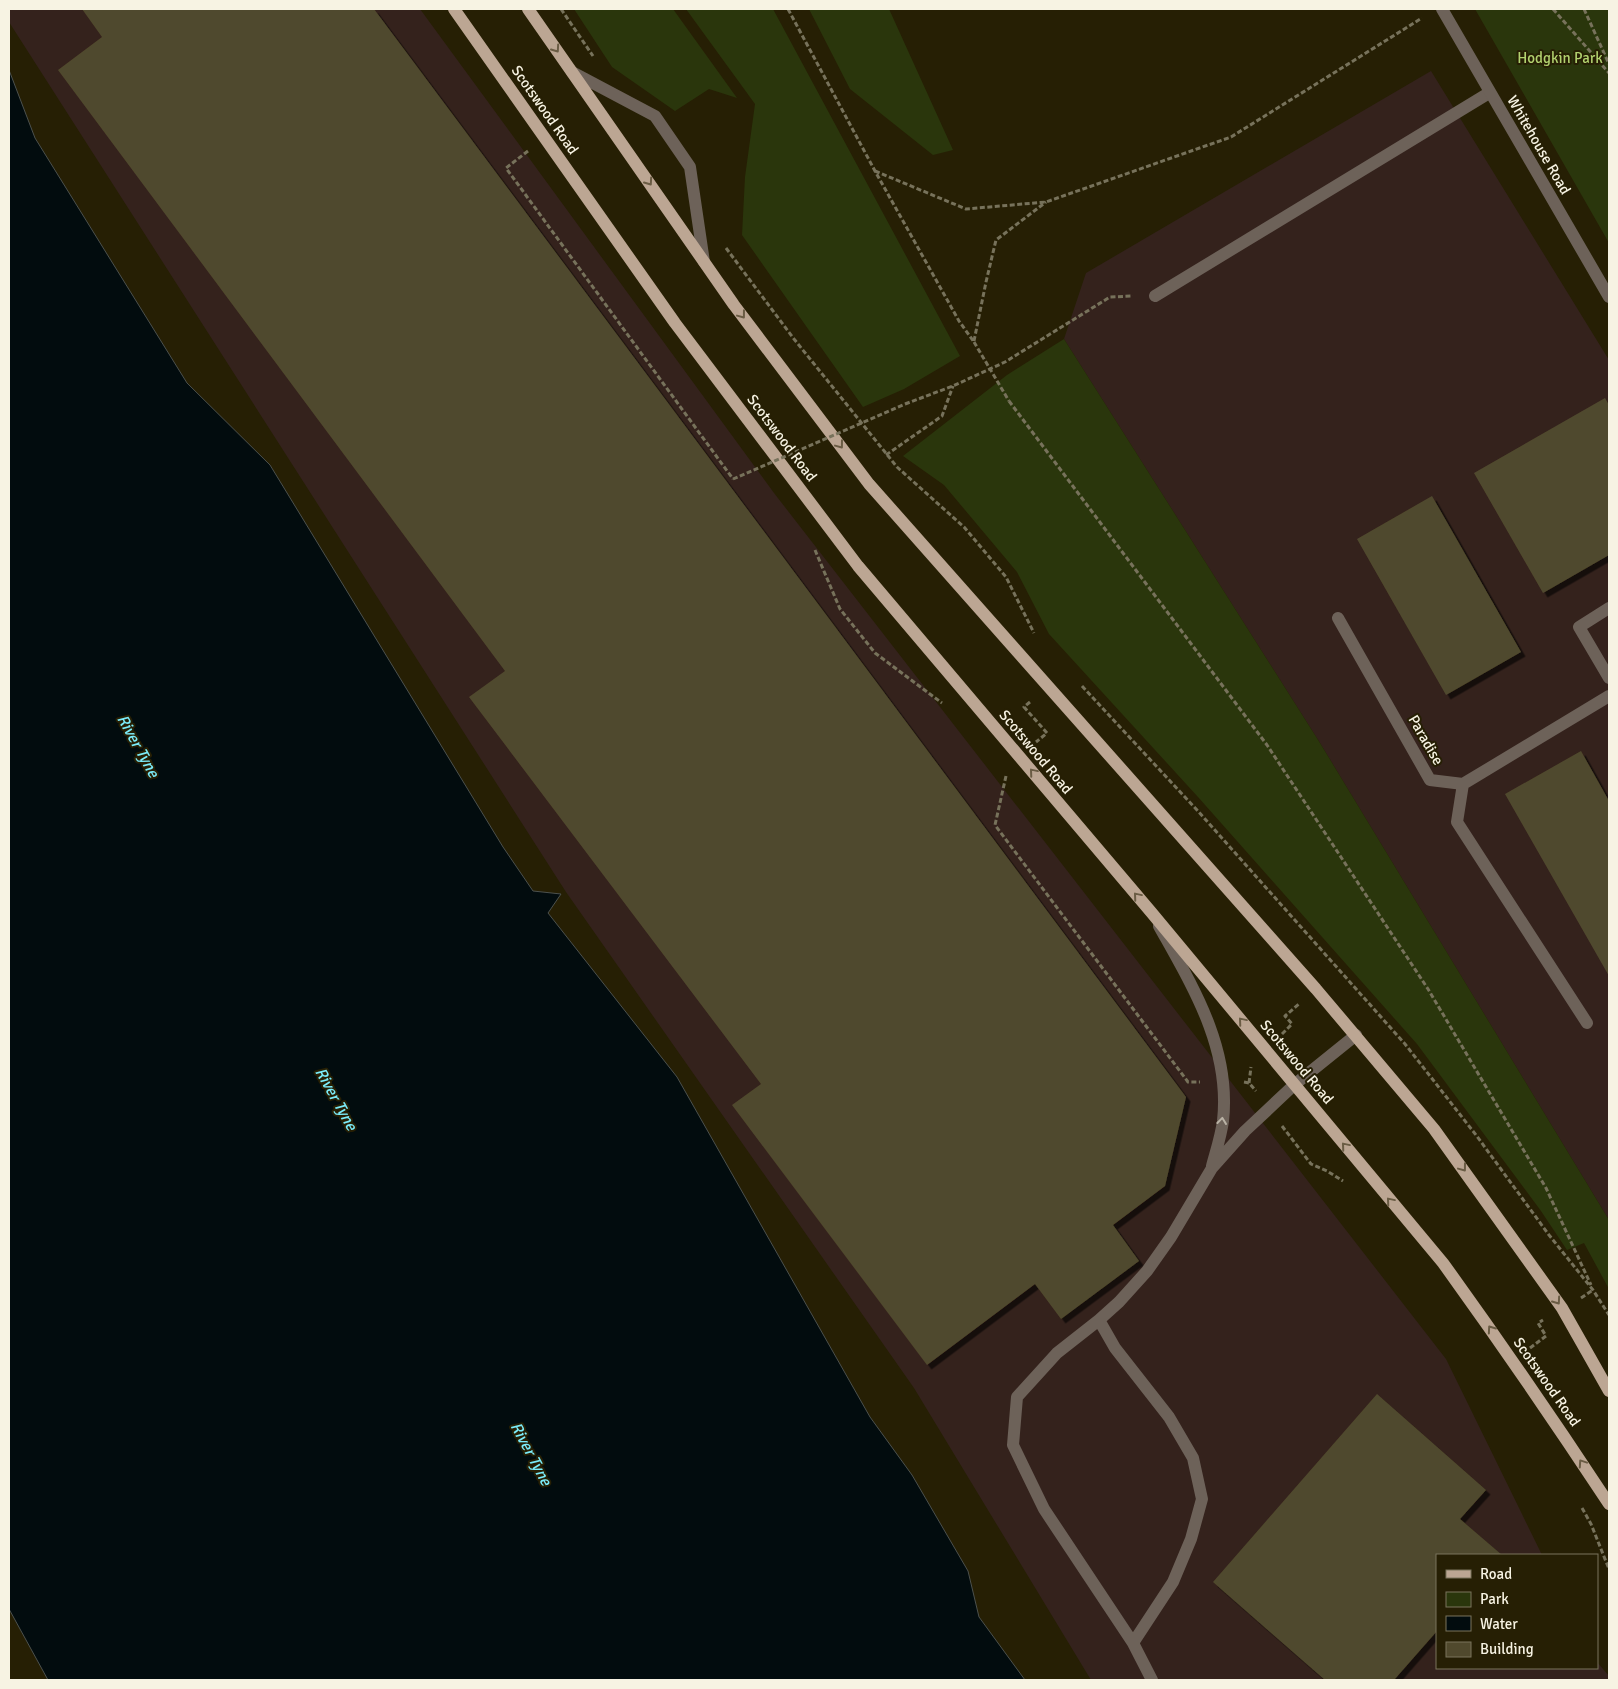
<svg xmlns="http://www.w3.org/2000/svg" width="1618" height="1689" viewBox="0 0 1618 1689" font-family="Signika,sans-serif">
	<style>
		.industrial { fill: #34221c }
		.green { fill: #2a360c }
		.water { fill: #020c0e; stroke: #4c514e }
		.building { fill: #50492d; filter: url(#shadow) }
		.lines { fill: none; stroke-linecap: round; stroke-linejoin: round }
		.path { stroke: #77725b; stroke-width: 3; stroke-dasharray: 5 2.5; stroke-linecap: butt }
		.lane { stroke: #6d6259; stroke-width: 12 }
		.street { stroke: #6d6259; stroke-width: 12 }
		.primary { stroke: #bca693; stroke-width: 12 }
		.path-bridge { stroke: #77725b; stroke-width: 3; stroke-dasharray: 5 2.5; stroke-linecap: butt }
		.oneway { stroke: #6a5c44 }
		.oneway2 { stroke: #b9b2a5 }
		.labels { text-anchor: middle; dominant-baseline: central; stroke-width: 4; stroke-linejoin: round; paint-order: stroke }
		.park-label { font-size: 15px; fill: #b2d26f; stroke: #261f04 }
		.street-label { font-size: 15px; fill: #f7f3e3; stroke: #261f04 }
		.water-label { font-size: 16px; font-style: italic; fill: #7becfa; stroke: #261f04 }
	</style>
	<defs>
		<filter id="shadow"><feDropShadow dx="4.5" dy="4.5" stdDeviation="0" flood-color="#0009"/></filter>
	</defs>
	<rect width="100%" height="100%" fill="#261f04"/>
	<path class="industrial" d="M 9,9 L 420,9 L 774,493 L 1446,1359 L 1542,1555 L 1437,1555 L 1437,1668 L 1597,1668 L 1597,1662 L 1609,1676 L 1609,1680 L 1091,1680 L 914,1388 L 566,892 L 9,22 Z
		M 1431,71 L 1609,360 L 1609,1220 L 1320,743 L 1064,339 L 1086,273 Z"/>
	<path class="green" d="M 574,9 L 673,9 L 737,98 L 709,89 L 675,111 L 612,67 Z
		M 686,9 L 773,9 L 960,356 L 904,389 L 863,407 L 742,235 L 745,177 L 755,104 Z
		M 809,9 L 889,9 L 953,150 L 933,155 L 850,89 Z
		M 1475,9 L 1609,9 L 1609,243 Z
		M 1064,339 L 1320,743 L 1609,1220 L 1609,1289 L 1584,1243 L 1567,1250 L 1541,1211 L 1417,1044 L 1198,797 L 1049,634 L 1017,572 L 944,485 L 903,456 L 1007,375 Z"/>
	<path class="water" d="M 9,70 L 35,138 L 187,383 L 270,465 L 503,847 L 533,891 L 561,894 L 548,913 L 677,1077 L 870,1417 L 912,1475 L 968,1571 L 979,1617 L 1025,1680 L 48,1680 L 9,1609 Z"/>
	<path class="building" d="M 82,9 L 374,9 L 1186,1097 L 1165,1186 L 1113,1225 L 1139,1261 L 1061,1319 L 1035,1284 L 927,1365 L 732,1105 L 761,1084 L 469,697 L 505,671 L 58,70 L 102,37 Z
		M 1605,398 L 1609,405 L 1609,555 L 1543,593 L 1474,473 Z
		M 1432,496 L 1521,652 L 1446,695 L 1357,539 Z
		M 1581,751 L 1609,801 L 1609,976 L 1505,794 Z
		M 1377,1394 L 1486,1490 L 1460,1519 L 1502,1555 L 1437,1555 L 1437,1631 L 1394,1680 L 1325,1680 L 1213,1582 Z"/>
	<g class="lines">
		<path class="path" d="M 561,9 L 593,56
			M 788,9 L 875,171 L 959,321 L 974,342
			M 1553,9 L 1609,73
			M 1584,9 L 1609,64
			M 528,151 L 506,168 L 733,479
			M 875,171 L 966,209 L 1046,202 L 1231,137 L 1422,18
			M 726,248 L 794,339 L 897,467 L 964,527 L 1006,577 L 1034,633
			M 974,341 L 986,282 L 996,240 L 1046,202
			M 1009,401 L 1267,745 L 1428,989 L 1546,1188 L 1591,1285
			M 905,404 L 953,386 L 1005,362 L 1110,297 L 1133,296
			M 886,455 L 942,416 L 953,386
			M 815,550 L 840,609 L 875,653 L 942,703
			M 1082,686 L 1197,810 L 1405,1044 L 1476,1135 L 1549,1235 L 1593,1290 L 1609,1315
			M 1030,702 L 1024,707 L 1047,733 L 1036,742
			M 1006,776 L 995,825 L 1188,1082 L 1200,1082
			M 1282,1034 L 1292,1024 L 1285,1016 L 1299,1004
			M 1244,1082 L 1249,1083 L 1256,1091
			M 1249,1083 L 1251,1067
			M 1282,1126 L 1311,1164 L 1327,1171 L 1343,1181
			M 1581,1298 L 1593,1290
			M 1530,1348 L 1546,1336 L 1538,1323 L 1543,1320
			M 1582,1508 L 1591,1524 L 1609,1569"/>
		<path class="lane" d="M 572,72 L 655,116 L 690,167 L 704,262
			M 1155,296 L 1489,93
			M 1609,608 L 1579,627 L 1609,678
			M 1338,618 L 1430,780 L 1463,784 L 1609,696
			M 1463,784 L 1457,822 L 1587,1023
			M 1159,926 C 1193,987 1231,1048 1223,1121 C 1221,1136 1216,1151 1212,1166
			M 1099,1320 L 1057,1353 L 1017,1397 L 1013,1445 L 1044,1509 L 1133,1643
			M 1152,1680 L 1133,1643 L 1173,1582 L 1191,1539 L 1202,1499 L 1193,1458 L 1169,1417 L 1115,1348 L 1099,1320 L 1119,1302 L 1147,1271 L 1171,1237 L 1212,1168 L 1245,1131 L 1294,1085 L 1356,1035"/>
		<path class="street" d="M 1442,9 L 1609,297"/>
		<path class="primary" d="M 454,9 L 675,323 L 858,566 L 1151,912 L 1443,1263 C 1500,1342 1555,1422 1609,1504
			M 528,9 L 734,305 L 869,484 L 1316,989 L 1434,1129 L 1562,1308 L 1609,1391"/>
		<path class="path-bridge" d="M 974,342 L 1009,401
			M 733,479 L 905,404"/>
	</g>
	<defs><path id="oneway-chevron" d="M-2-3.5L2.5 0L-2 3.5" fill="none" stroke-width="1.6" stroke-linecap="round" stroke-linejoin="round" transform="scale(1.25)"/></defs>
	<g class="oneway">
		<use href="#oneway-chevron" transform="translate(556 49) rotate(55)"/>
		<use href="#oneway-chevron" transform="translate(649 182) rotate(55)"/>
		<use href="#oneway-chevron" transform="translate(742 315) rotate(53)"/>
		<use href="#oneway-chevron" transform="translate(840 445) rotate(53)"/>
		<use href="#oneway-chevron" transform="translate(1033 772) rotate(-130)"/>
		<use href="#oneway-chevron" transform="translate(1137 896) rotate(-130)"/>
		<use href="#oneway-chevron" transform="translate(1242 1021) rotate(-130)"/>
		<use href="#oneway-chevron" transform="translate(1345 1146) rotate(-130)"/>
		<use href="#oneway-chevron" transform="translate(1463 1168) rotate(53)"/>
		<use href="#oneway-chevron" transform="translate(1390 1201) rotate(-130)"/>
		<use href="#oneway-chevron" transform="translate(1557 1301) rotate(55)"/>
		<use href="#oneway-chevron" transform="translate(1491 1329) rotate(-125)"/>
		<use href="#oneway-chevron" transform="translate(1582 1463) rotate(-124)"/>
	</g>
	<use class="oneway2" href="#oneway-chevron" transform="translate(1222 1121) rotate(-83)"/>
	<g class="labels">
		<g class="park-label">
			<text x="1560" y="58">Hodgkin Park</text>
		</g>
		<g class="street-label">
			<text transform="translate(545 110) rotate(55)">Scotswood Road</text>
			<text transform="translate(1539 145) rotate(60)">Whitehouse Road</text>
			<text transform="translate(782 438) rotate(53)">Scotswood Road</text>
			<text transform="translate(1426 740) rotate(60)">Paradise</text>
			<text transform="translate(1036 752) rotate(50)">Scotswood Road</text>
			<text transform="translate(1297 1062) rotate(50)">Scotswood Road</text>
			<text transform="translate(1547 1382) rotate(55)">Scotswood Road</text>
		</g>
		<g class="water-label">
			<text transform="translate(138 746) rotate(61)">River Tyne</text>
			<text transform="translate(336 1099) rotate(61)">River Tyne</text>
			<text transform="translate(531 1454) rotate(62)">River Tyne</text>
		</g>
	</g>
	<rect width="1618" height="1689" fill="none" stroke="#f7f3e3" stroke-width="20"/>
	<rect x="1436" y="1554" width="162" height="115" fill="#261f04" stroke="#7a745d"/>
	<rect x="1446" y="1570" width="25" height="8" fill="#bca693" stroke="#7a745d"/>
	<text x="1480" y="1579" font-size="15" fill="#f7f3e3">Road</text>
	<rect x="1446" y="1592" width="25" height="15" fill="#2a360c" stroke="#7a745d"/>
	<text x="1480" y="1604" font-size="15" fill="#f7f3e3">Park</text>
	<rect x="1446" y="1616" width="25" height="15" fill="#020c0e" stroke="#7a745d"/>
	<text x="1480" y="1629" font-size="15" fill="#f7f3e3">Water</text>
	<rect x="1446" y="1642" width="25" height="15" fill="#50492d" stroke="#7a745d"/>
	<text x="1480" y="1654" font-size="15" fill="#f7f3e3">Building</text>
</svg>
